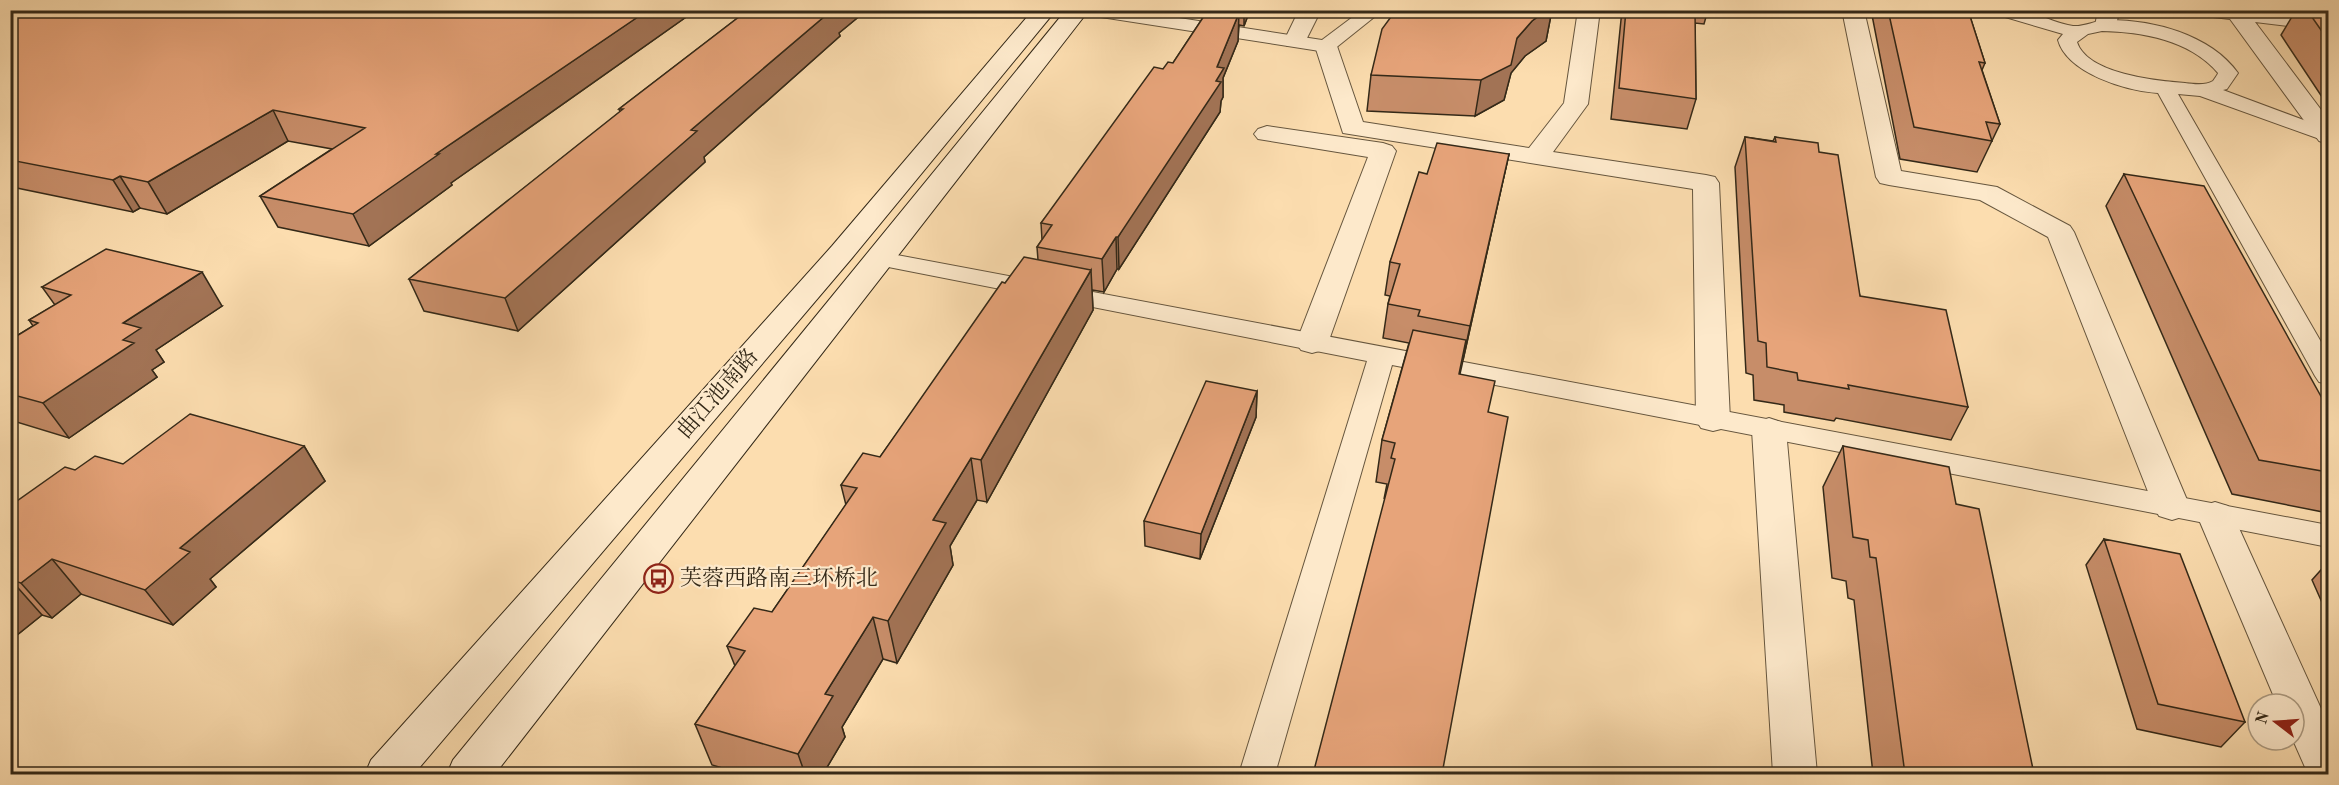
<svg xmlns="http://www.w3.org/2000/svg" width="2339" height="785" viewBox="0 0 2339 785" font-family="'Old Standard TT','Noto Serif SC',serif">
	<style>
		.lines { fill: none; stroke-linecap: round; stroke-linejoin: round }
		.service-casing { stroke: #66563e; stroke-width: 2 }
		.minor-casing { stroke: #66563e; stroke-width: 2 }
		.secondary-casing { stroke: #342918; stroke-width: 2 }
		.service { fill: #fde9cb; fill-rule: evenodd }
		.minor { fill: #fde9cb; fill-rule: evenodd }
		.secondary { fill: #fde9cb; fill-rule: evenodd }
		.wall { fill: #c78d69; stroke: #342918; stroke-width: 1.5 }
		.shaded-wall { fill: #a27355; stroke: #342918; stroke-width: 1.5 }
		.building { fill: #e7a47a; stroke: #342918; stroke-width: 1.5 }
		.labels { text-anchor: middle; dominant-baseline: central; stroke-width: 4.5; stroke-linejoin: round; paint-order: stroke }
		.street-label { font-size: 22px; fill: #342918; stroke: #fde9cb }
		.poi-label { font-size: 22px; fill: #342918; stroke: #fde9cb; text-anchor: start }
	</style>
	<rect width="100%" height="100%" fill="#fcddaf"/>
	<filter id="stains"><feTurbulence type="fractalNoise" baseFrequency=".00333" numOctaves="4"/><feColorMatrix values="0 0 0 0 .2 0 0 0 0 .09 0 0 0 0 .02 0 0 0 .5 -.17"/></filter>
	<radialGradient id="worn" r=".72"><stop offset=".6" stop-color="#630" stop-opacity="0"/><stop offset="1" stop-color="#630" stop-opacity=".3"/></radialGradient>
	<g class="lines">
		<defs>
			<path id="service" d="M 1079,10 L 1127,10 L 1322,40 L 1362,10 L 1383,10 L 1333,50 L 1326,52 L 1088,15 Z
				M 1992,10 C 2003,10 2015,9 2025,11 C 2041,15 2057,24 2073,26 C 2083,27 2095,21 2105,20 C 2151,19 2210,34 2238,73 L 2227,89 L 2223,90 L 2328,129 L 2328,142 L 2200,96 L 2178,94 L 2328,354 L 2328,384 L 2319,382 L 2315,376 L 2158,93 C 2126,91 2067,73 2058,40 L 2063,34 L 1995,14 ZM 2102,31 C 2143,32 2190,40 2218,73 C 2218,74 2213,81 2213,81 C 2205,86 2193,84 2185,83 C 2157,81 2087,74 2077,42 L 2088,34 Z
				M 881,252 L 2328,525 L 2328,547 L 1392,365 L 1275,774 L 1239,774 L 1367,361 L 873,264 L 869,259 L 873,254 Z"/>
			<path id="minor" d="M 1299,10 L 1321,10 L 1303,46 L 1287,46 L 1284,41 Z
				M 1578,10 L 1600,10 L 1588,104 L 1553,152 L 1706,175 L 1715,177 L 1719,183 L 1730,420 L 1725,428 L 1713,431 L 1701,428 L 1696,420 L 1693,189 L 1343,133 L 1315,46 L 1318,41 L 1334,41 L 1337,46 L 1363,122 L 1529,148 L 1564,103 Z
				M 1842,10 L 1864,10 L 1901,171 L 1997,187 L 2070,226 L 2074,232 L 2190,507 L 2185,516 L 2172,520 L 2159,516 L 2154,507 L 2048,237 L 1980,200 L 1889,185 L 1880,183 L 1876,177 Z
				M 2098,10 L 2120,10 L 2114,31 L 2098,31 L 2095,26 Z
				M 2193,10 L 2267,10 L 2328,17 L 2328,31 L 2255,22 L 2328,119 L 2328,144 L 2319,141 L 2230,19 L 2196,15 Z
				M 1267,126 L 1383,143 L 1392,146 L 1396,151 L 1328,343 L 1323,350 L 1312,353 L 1301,350 L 1296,343 L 1368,157 L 1258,139 L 1254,134 L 1258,129 Z
				M 1769,418 L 1781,422 L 1786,430 L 1817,774 L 1773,774 L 1752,430 L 1757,422 Z
				M 2215,502 L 2228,506 L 2233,515 L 2328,724 L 2328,774 L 2308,774 L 2293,740 L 2294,704 L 2277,704 L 2197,515 L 2202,506 Z"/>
			<path id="secondary" d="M 1033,10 L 1056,10 L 852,258 L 414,774 L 365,774 L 371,760 L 832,246 Z
				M 1066,10 L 1089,10 L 495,774 L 447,774 L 453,760 Z"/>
		</defs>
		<use href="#service" class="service-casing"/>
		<use href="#minor" class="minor-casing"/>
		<use href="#secondary" class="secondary-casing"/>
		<use href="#service" class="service"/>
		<use href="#minor" class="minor"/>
		<use href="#secondary" class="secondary"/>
	</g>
	<path class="wall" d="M 10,10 L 696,10 L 451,183 L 452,185 L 369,246 L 278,227 L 260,196 L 332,149 L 288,141 L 167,214 L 140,208 L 133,212 L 12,187 L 10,185 Z
		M 748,10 L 861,10 L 862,14 L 839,33 L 840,36 L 704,157 L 705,162 L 518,331 L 424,311 L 409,279 L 620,112 L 619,109 Z
		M 1208,10 L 1250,10 L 1244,26 L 1239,25 L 1238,41 L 1223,78 L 1223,97 L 1221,101 L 1220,112 L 1119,269 L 1117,269 L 1104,292 L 1092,290 L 1093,310 L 987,502 L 977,500 L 950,546 L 953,565 L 897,663 L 883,659 L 842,727 L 845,737 L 823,774 L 743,774 L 712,765 L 695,724 L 735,666 L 727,646 L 772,612 L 846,505 L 841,485 L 880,457 L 1005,283 L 1038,260 L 1037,247 L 1042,240 L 1041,223 L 1163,69 L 1173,63 Z
		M 1396,10 L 1552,10 L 1546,41 L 1525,56 L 1511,73 L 1504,100 L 1475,116 L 1367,111 L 1371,75 Z
		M 1622,10 L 1708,10 L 1704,24 L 1695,23 L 1696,99 L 1687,129 L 1611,119 Z
		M 1871,10 L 1968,10 L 1985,63 L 1982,70 L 2000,124 L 1977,172 L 1900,159 Z
		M 2296,10 L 2328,10 L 2328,106 L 2281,35 Z
		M 1745,137 L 1773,141 L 1775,137 L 1819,152 L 1860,296 L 1968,407 L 1951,440 L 1836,418 L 1834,421 L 1784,412 L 1784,405 L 1754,400 L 1753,375 L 1746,373 L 1735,167 Z
		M 1509,154 L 1502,185 L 1460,374 L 1384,499 L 1387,484 L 1376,482 L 1382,440 L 1409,343 L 1383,338 L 1388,304 L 1390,296 L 1385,295 L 1390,262 L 1427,174 Z
		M 2124,174 L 2328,409 L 2328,513 L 2232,494 L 2106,206 Z
		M 42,287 L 222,306 L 156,350 L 164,362 L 152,370 L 157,377 L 69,438 L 10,420 L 10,340 L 33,326 L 29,320 L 55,305 Z
		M 1257,391 L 1256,417 L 1200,559 L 1145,546 L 1144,521 Z
		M 304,446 L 325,481 L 210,579 L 216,587 L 173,625 L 81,594 L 52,618 L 42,615 L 12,639 L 10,638 L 10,506 L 75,470 L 123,464 Z
		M 1843,446 L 1956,504 L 2034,774 L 1873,774 L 1854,600 L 1848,598 L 1846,581 L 1832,578 L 1823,487 Z
		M 2104,539 L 2245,722 L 2221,747 L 2137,729 L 2086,565 Z
		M 2328,562 L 2328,616 L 2312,580 Z"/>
	<path class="shaded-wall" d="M 648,10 L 696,10 L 451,183 L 452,185 L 369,246 L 353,214 L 436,154 Z
		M 832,10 L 861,10 L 862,14 L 839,33 L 840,36 L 704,157 L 705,162 L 518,331 L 505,298 L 691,130 Z
		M 1244,10 L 1250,10 L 1244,26 Z
		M 1547,10 L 1552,10 L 1546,41 L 1525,56 L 1511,73 L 1504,100 L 1475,116 L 1481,80 L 1532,21 Z
		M 1239,13 L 1238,41 L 1223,78 L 1223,97 L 1221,101 L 1220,112 L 1119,269 L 1118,237 L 1217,67 Z
		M 273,110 L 288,141 L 167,214 L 148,182 Z
		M 1509,154 L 1502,185 L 1463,360 L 1470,326 Z
		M 120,176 L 140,208 L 133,212 L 113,180 Z
		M 1116,237 L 1117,269 L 1104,292 L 1102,259 Z
		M 1091,270 L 1093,310 L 987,502 L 981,460 Z
		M 202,272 L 222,306 L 156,350 L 164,362 L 152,370 L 157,377 L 69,438 L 43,403 L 123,340 L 123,323 Z
		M 1257,391 L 1256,417 L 1200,559 L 1201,534 Z
		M 304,446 L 325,481 L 210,579 L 216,587 L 173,625 L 145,590 L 180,548 Z
		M 971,458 L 977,500 L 950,546 L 953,565 L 897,663 L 888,621 L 933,520 Z
		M 52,559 L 81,594 L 52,618 L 21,583 Z
		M 11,580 L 42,615 L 12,639 L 10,637 Z
		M 873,617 L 883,659 L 842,727 L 845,737 L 823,774 L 805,774 L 798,754 L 825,694 Z"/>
	<path class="building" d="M 10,10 L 648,10 L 436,154 L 439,154 L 353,214 L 260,196 L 365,128 L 273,110 L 148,182 L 120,176 L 113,180 L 10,160 Z
		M 748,10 L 832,10 L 691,130 L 697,131 L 505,298 L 409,279 L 623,109 L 619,109 Z
		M 1208,10 L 1225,10 L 1239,13 L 1217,67 L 1224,68 L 1216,81 L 1221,82 L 1118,237 L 1116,237 L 1102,259 L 1037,247 L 1052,225 L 1041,223 L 1154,67 L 1163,69 L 1168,62 L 1173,63 Z
		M 1396,10 L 1547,10 L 1532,21 L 1517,38 L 1511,65 L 1481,80 L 1371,75 L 1382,29 Z
		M 1626,10 L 1695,10 L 1696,99 L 1619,88 Z
		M 1888,10 L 1968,10 L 1985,63 L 1979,62 L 2000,124 L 1986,122 L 1992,141 L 1914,127 Z
		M 2307,10 L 2328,10 L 2328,40 Z
		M 1745,137 L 1776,142 L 1775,137 L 1818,143 L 1819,152 L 1838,155 L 1860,296 L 1946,310 L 1968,407 L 1848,385 L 1849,389 L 1798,380 L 1797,373 L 1767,367 L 1766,343 L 1758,341 Z
		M 1437,143 L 1509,154 L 1470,326 L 1418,316 L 1420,310 L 1388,304 L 1400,264 L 1390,262 L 1419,172 L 1427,174 Z
		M 2124,174 L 2204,186 L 2328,409 L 2328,472 L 2259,460 Z
		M 106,249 L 202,272 L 123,323 L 141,328 L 123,340 L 134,343 L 43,403 L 10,394 L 10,340 L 38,323 L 29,320 L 71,295 L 42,287 Z
		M 1024,257 L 1091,270 L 981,460 L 971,458 L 933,520 L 946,523 L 888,621 L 873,617 L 825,694 L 833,696 L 798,754 L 695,724 L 745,651 L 727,646 L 754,608 L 772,612 L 857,488 L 841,485 L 863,453 L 880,457 L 1002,282 L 1005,283 Z
		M 1413,330 L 1466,340 L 1459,374 L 1495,381 L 1488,412 L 1508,417 L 1442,774 L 1313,774 L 1395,459 L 1391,458 L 1395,443 L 1382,440 Z
		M 1206,381 L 1257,391 L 1201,534 L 1144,521 Z
		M 190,414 L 304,446 L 180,548 L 190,552 L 145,590 L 52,559 L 21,583 L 10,580 L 10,506 L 65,467 L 75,470 L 95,456 L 123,464 Z
		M 1843,446 L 1949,467 L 1956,504 L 1979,509 L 2034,774 L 1905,774 L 1876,558 L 1870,557 L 1868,540 L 1853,537 Z
		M 2104,539 L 2180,554 L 2245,722 L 2158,704 Z"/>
	<defs>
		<symbol id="bus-ring" viewBox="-11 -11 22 22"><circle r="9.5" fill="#fde9cb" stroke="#8f2418" stroke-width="1.5"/><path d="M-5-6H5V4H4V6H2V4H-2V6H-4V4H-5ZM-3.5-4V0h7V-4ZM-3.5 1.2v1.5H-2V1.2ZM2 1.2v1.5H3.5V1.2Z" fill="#8f2418"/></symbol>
	</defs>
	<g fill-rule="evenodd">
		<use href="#bus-ring" x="642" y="562" width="33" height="33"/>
	</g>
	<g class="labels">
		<g class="street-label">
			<text transform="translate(718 394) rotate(-49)">曲江池南路</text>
		</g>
		<g class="poi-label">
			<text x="680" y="579">芙蓉西路南三环桥北</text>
		</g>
	</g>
	<rect width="2339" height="785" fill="none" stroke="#fcddaf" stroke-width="36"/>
	<rect x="12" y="12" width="2315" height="761" fill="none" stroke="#342918" stroke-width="3"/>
	<rect x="18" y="18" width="2303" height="749" fill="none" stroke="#342918" stroke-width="1.5"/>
	<g transform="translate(2276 722) rotate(287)"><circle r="28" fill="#fde9cb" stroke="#ad9c83" stroke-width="1.5"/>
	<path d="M0-4.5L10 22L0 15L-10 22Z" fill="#8f2418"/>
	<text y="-9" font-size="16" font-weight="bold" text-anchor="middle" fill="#342918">N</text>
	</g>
	<rect width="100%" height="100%" filter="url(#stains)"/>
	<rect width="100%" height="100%" fill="url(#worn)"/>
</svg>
